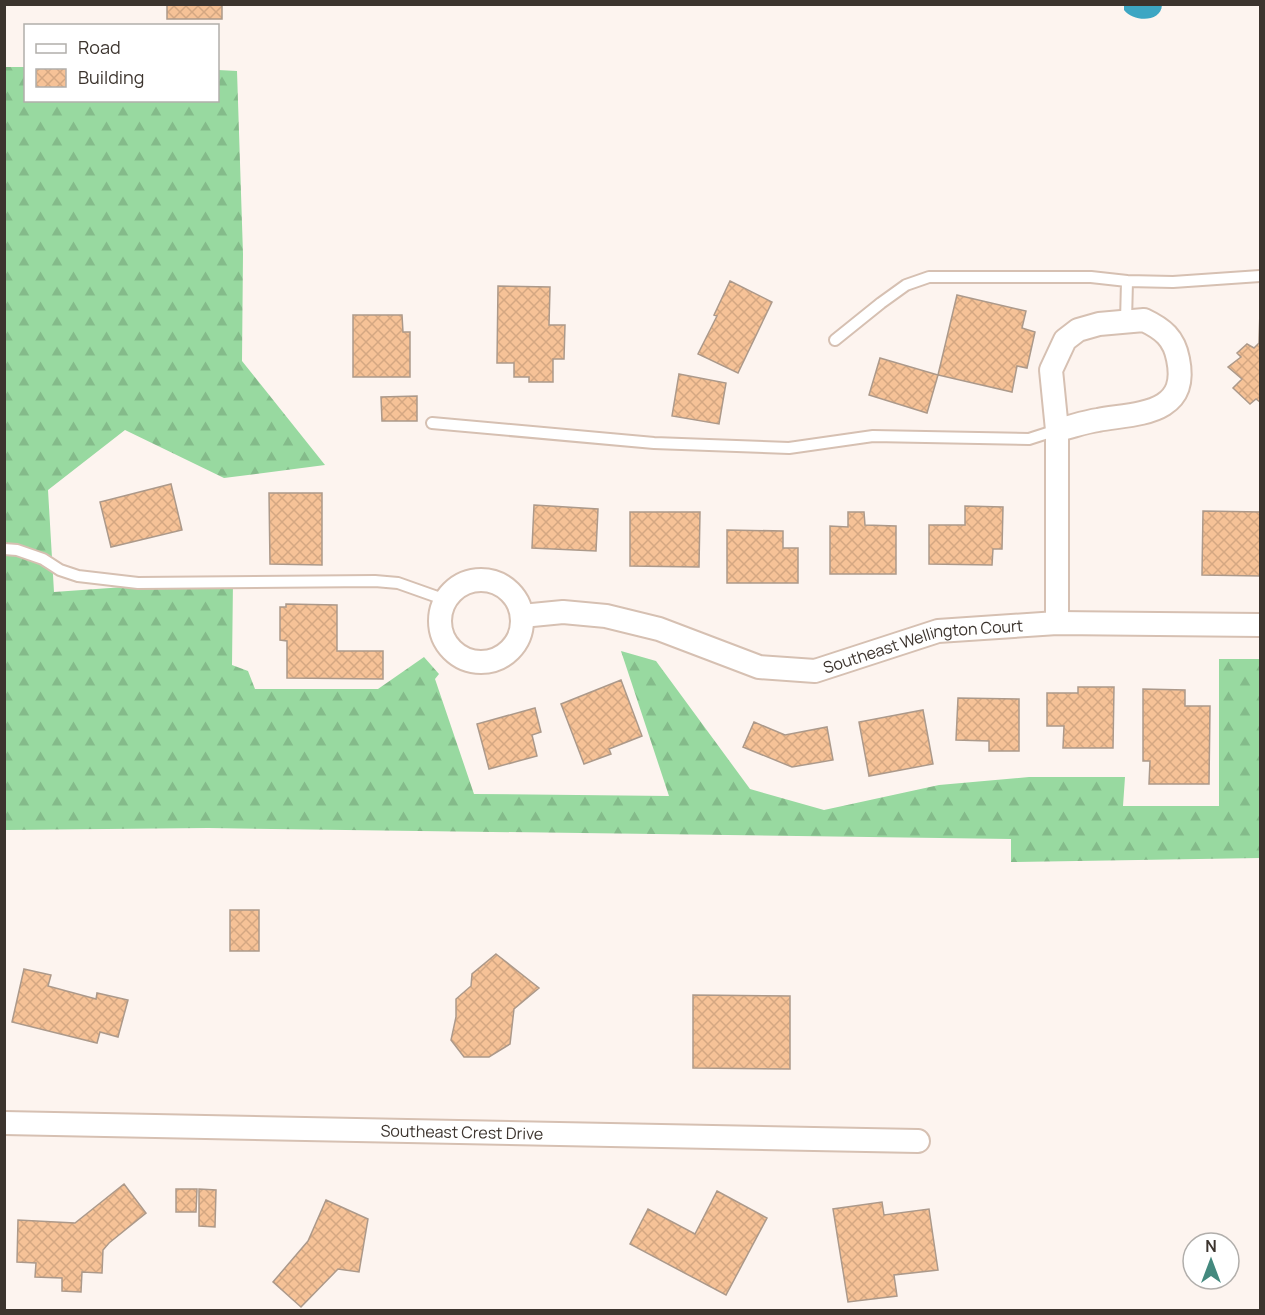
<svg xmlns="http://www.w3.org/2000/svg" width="1265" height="1315" viewBox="0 0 1265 1315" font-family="Manrope,sans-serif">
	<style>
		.forest { fill: url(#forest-firs) }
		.water { fill: #3da6c3 }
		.building { fill: url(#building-cross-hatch); stroke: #ac998a; stroke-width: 1.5 }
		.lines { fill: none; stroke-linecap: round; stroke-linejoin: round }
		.service-casing { stroke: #d6c0b2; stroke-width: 14 }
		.minor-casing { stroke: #d6c0b2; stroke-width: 26 }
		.service { stroke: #fff; stroke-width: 10 }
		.minor { stroke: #fff; stroke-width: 22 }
		.labels { text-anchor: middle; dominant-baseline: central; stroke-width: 6; stroke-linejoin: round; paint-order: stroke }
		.street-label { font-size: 16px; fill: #3c342e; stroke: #fff }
	</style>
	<defs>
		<pattern id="forest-firs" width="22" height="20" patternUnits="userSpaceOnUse" patternTransform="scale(1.5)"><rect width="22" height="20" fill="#98d9a0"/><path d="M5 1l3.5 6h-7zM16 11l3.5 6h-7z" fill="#84bb8a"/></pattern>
		<pattern id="building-cross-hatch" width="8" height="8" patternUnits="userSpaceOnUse" patternTransform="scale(1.5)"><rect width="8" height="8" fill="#f6c297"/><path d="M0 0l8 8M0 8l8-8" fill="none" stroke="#d4a782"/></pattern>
	</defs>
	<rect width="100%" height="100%" fill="#fdf4ef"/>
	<path class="forest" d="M 4,67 L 25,67 L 26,100 L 218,100 L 218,70 L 237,71 L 243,254 L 242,361 L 325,465 L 224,478 L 125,430 L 48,490 L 54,592 L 208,581 L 233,581 L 232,665 L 248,671 L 255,689 L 378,689 L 424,657 L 439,674 L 435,679 L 474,794 L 669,796 L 621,651 L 656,661 L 750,789 L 824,810 L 939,785 L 1029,777 L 1125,777 L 1123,806 L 1219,806 L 1219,659 L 1260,659 L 1260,858 L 1011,862 L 1011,839 L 208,828 L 5,830 Z"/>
	<path class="water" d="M 1124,5 L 1162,5 C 1161,23 1133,22 1124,10 Z"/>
	<path class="building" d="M 167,4 L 222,4 L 222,19 L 167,19 Z
		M 730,281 L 772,302 L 738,373 L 698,354 L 717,316 L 714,315 Z
		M 498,286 L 550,287 L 549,325 L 565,325 L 564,359 L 553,359 L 553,382 L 529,382 L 529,377 L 514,377 L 514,363 L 497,363 Z
		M 957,295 L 1026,311 L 1022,328 L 1035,332 L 1027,368 L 1017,366 L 1012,392 L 938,375 Z
		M 1260,310 L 1260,402 L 1256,399 L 1250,404 L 1233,388 L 1242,379 L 1228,367 L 1241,357 L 1237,353 L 1247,344 L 1254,348 L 1259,343 Z
		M 353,315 L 402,315 L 403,332 L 410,332 L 410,377 L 353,377 Z
		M 880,358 L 938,375 L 927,413 L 869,395 Z
		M 679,374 L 726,383 L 719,424 L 672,416 Z
		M 417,396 L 417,421 L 382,421 L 381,397 Z
		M 171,484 L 182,530 L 111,547 L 100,502 Z
		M 269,493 L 322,493 L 322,565 L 270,564 Z
		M 534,505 L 598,509 L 596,551 L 532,548 Z
		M 965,506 L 1003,507 L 1002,549 L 993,549 L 992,565 L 929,564 L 929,525 L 965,525 Z
		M 1203,511 L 1260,512 L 1260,576 L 1202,575 Z
		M 630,512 L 700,512 L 699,567 L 630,566 Z
		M 848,512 L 864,512 L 865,525 L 896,526 L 896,574 L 830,574 L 830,526 L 848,527 Z
		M 727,530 L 783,531 L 783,548 L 798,548 L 798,583 L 727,583 Z
		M 286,604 L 337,605 L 337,651 L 383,651 L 383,679 L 287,678 L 287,641 L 280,640 L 280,607 L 286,607 Z
		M 621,680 L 642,736 L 609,749 L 611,754 L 584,764 L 561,704 Z
		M 1078,687 L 1114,687 L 1113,748 L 1063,748 L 1064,726 L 1047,726 L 1047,693 L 1078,693 Z
		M 1143,689 L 1185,690 L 1185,706 L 1210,706 L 1209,784 L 1149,784 L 1150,761 L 1143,761 Z
		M 958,698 L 1019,699 L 1019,751 L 989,751 L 989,741 L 956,740 Z
		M 535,708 L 541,732 L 532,735 L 537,756 L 489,769 L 477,724 Z
		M 923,710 L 933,764 L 869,776 L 859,722 Z
		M 754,722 L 785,735 L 827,727 L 833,760 L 792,767 L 743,747 Z
		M 230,910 L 259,910 L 259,951 L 230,951 Z
		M 496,954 L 539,988 L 514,1009 L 510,1044 L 489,1057 L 464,1057 L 451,1040 L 456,1017 L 456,999 L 471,986 L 472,974 Z
		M 24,969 L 51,975 L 48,986 L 96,999 L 97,993 L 128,1000 L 118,1037 L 100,1032 L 97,1043 L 12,1022 Z
		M 693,995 L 790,996 L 790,1069 L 693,1068 Z
		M 124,1184 L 146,1213 L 109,1243 L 103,1250 L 102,1273 L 82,1272 L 81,1292 L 62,1291 L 62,1278 L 35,1277 L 36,1263 L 17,1262 L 18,1220 L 75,1223 Z
		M 176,1189 L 197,1189 L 196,1212 L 176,1212 Z
		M 199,1189 L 216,1190 L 215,1227 L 199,1226 Z
		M 717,1191 L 767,1218 L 726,1295 L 630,1244 L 648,1209 L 695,1234 Z
		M 326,1200 L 368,1219 L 359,1272 L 338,1269 L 301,1307 L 273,1282 L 308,1241 Z
		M 882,1202 L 884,1215 L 929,1209 L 938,1270 L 894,1275 L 897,1296 L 848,1302 L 833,1209 Z"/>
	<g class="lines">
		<defs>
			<path id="service" d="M 1127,281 L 1173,282 L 1260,276
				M 835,340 L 881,303 L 906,285 L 929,277 L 1091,277 L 1127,281 L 1126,321
				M 432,423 L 654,443 L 789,448 L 873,436 L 1029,439 L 1057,430
				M 4,549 L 17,550 L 43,559 L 60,570 L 78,576 L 138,583 L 375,581 L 398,583 L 446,600"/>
			<g id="minor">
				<path d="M 1144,320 C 1163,329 1174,338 1178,359 C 1190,416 1135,413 1098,420 C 1084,422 1071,427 1057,430 L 1051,370 L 1065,340 L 1078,330 L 1099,324 Z"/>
				<path d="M 1057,430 L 1057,623"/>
				<circle cx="481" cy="621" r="41"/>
				<path id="s1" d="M 522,616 L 563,612 L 606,616 L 659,629 L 759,667 L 815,671 L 938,631 L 1057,623 L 1260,625"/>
				<path id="s2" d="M 4,1123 L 918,1141"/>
			</g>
		</defs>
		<use href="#service" class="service-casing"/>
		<use href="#minor" class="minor-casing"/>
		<use href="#service" class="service"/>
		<use href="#minor" class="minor"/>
	</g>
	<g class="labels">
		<g class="street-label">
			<text stroke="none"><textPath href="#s1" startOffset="414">Southeast Wellington Court</textPath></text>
			<text stroke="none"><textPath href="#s2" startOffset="458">Southeast Crest Drive</textPath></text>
		</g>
	</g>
	<rect width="1265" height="1315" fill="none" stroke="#3c342e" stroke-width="12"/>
	<rect x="24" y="24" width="195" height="78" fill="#ffffff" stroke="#b1aeab" stroke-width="1.5"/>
	<rect x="36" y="44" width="30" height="9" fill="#ffffff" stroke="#b1aeab" stroke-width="1.5"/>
	<text x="78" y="54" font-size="18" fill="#3c342e">Road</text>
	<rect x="36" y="69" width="30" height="18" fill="url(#building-cross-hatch)" stroke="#b1aeab" stroke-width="1.5"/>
	<text x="78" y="84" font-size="18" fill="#3c342e">Building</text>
	<g transform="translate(1211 1261)"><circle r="28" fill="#ffffff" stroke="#b1aeab" stroke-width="1.5"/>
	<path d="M0-4.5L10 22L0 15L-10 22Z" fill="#44897e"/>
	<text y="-9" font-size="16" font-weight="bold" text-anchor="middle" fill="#3c342e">N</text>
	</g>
</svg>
